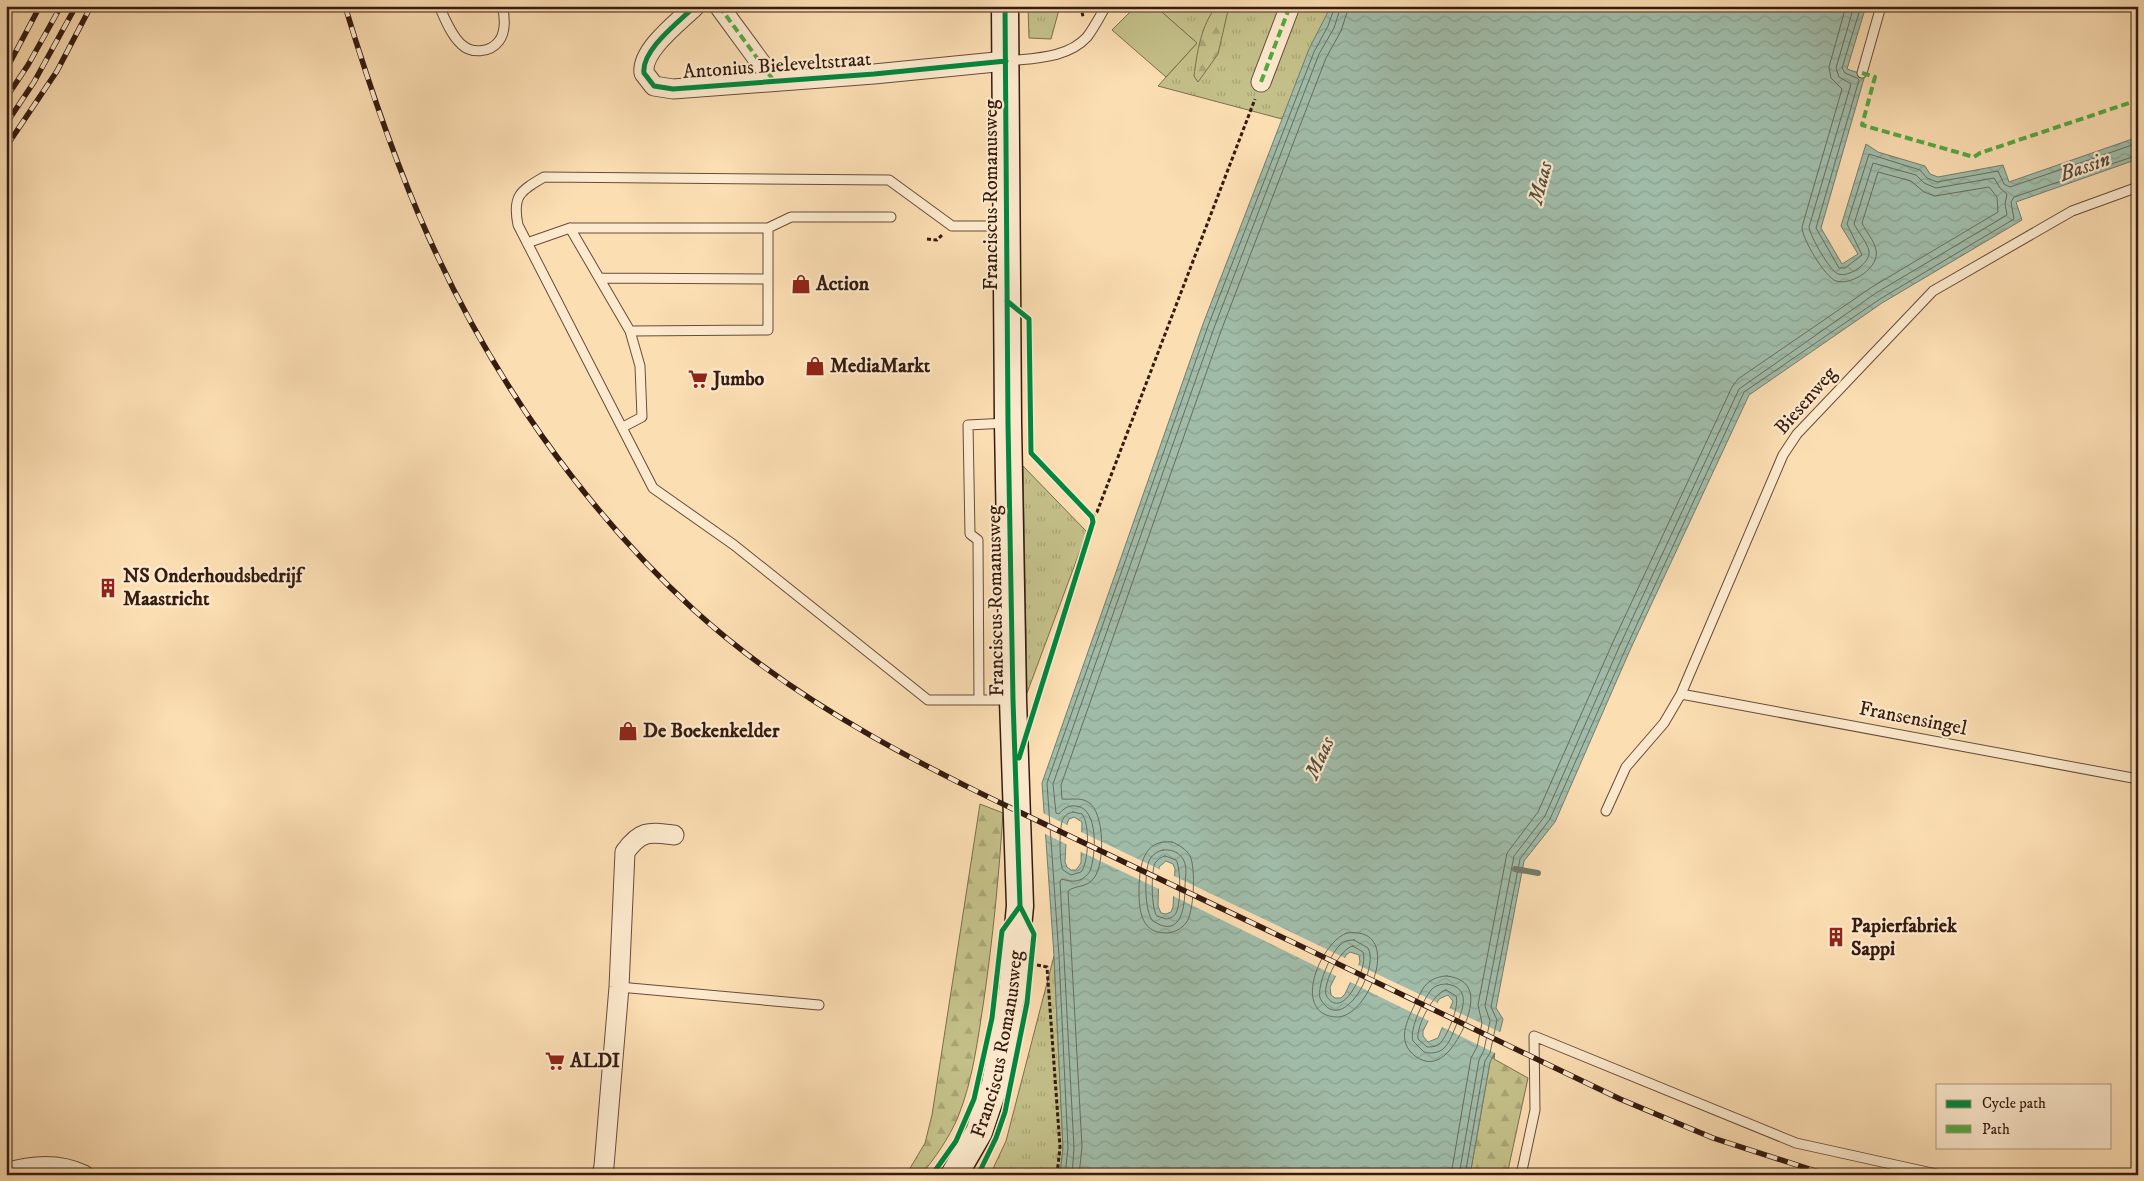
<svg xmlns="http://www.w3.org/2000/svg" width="2144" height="1181" viewBox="0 0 2144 1181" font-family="'IM FELL DW Pica',serif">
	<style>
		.grass { fill: url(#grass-tufts); stroke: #7c6e4c }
		.forest { fill: url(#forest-firs); stroke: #7c6e4c }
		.pitch { fill: #c4c089; stroke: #7c6e4c }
		.water { fill: url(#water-waves); stroke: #757c6c; fill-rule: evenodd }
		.pier { fill: #fcdeb3 }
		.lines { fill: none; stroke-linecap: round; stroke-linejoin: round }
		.shore { stroke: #6a6c5c; stroke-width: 1 }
		.stream { stroke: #757c6c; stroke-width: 6 }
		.lane-casing { stroke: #674c39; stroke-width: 11 }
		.street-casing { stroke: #674c39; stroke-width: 21 }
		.secondary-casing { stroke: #351b10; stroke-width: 29 }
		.path { stroke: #351b10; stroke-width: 3; stroke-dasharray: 4 2.5; stroke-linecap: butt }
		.lane { stroke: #fdeace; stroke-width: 9 }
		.street { stroke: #fdeace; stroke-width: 19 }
		.secondary { stroke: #fdeace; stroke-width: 26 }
		.rail-casing { stroke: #351b10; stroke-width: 5.5 }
		.rail { stroke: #fdeace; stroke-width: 4; stroke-dasharray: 11; stroke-linecap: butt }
		.quiet { stroke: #54a942; stroke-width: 4; stroke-dasharray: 8 4; stroke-linecap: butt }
		.cycleway-casing { stroke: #fdeace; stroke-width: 8 }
		.cycleway { stroke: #00873e; stroke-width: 5 }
		.labels { text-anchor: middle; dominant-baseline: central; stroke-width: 4.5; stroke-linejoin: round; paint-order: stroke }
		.street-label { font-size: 20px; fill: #351b10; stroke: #fdeace }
		.poi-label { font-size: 20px; font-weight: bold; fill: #351b10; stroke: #fdeace; text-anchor: start }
		.water-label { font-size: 21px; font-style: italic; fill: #554b3e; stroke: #fdeace }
	</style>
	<defs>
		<pattern id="grass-tufts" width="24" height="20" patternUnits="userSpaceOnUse" patternTransform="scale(1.25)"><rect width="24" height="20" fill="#c4c089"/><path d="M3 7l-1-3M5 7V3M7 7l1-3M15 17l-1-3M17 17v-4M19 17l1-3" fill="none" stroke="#a9a475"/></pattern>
		<pattern id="forest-firs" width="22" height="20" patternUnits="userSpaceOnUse" patternTransform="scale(1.25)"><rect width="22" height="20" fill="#c4c089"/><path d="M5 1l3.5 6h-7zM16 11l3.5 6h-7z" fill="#a9a475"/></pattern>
		<pattern id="water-waves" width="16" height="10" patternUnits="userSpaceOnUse" patternTransform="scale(1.25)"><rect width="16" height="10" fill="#a0bca9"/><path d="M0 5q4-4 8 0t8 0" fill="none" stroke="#8aa190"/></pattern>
	</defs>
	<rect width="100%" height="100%" fill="#fcdeb3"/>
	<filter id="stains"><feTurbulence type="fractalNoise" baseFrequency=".004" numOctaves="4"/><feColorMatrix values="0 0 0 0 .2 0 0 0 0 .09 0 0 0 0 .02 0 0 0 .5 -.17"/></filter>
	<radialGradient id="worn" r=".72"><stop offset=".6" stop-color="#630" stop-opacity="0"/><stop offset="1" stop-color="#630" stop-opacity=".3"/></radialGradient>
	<path class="grass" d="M 1028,6 L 1060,6 L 1051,39 L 1029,38 Z
		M 1155,6 L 1331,6 L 1282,119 L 1158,86 L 1197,43 Z
		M 1023,466 L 1087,532 L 1027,693 Z
		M 1054,956 L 1063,1148 L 1060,1175 L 990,1175 L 1006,1141 Z"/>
	<path class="forest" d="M 1217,6 L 1229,6 L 1218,54 L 1198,82 L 1194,76 C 1197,53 1201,24 1217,6 Z
		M 980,804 L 1003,813 C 999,875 993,937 984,999 C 978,1038 973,1080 958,1117 C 949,1138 935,1158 921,1175 L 906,1175 L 925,1143 L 932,1115 Z
		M 1495,1052 L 1494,1059 L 1528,1078 L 1507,1175 L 1470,1175 L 1490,1062 Z"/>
	<path class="pitch" d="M 1136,6 L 1155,6 L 1197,43 L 1166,77 L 1112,30 Z"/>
	<path class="water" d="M 1331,6 L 1866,6 L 1847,69 L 1865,75 L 1821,228 L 1842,264 L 1858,254 L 1841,226 L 1866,144 L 1878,152 L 1925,166 L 1930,174 L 1938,177 L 2003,165 L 2009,182 L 2138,137 L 2138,159 L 2016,202 L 2022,220 L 1882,303 L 1749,395 L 1630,650 L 1555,822 L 1524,861 L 1496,1008 L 1503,1019 L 1493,1059 L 1494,1054 L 1490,1062 L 1470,1175 L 1060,1175 L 1063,1148 L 1054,956 L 1042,783 L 1203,324 L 1309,49 ZM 1074,817 L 1082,822 L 1081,863 L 1076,870 L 1071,870 L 1067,867 L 1065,862 L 1067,824 L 1069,819 ZM 1166,861 L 1173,864 L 1175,869 L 1173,907 L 1171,912 L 1166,914 L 1161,913 L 1158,906 L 1159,867 ZM 1350,952 L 1359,955 L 1360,962 L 1345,994 L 1341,998 L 1335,998 L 1331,995 L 1330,987 L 1346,955 ZM 1448,995 L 1453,1001 L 1438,1038 L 1428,1042 L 1423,1036 L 1423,1031 L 1439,999 Z"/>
	<path class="pier" d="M 1041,812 L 1069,826 L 1068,845 L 1043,833 Z
		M 1079,831 L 1161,870 L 1161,890 L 1079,851 Z
		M 1172,875 L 1347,959 L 1338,977 L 1171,895 Z
		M 1356,964 L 1440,1004 L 1431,1022 L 1348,981 Z
		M 1449,1008 L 1502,1033 L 1497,1054 L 1440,1026 Z"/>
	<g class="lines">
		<path class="shore" d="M 1861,6 L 1842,68 L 1845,73 L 1857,78 L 1859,80 L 1816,228 L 1839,268 L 1845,268 L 1862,255 L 1847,224 L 1869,154 L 1920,170 L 1927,178 L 1937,182 L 1998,171 L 2004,184 L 2010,187 L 2138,143
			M 1073,812 L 1082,814 C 1090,823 1089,863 1081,872 L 1071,875 L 1063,870 C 1059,863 1059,826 1063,819 C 1066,814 1069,813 1073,812 Z
			M 1172,842 C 1179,845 1186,849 1190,856 C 1196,868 1194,913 1186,923 C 1181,929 1174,933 1166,933 C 1139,933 1139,907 1139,887 C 1140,865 1143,839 1172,842 Z
			M 1163,850 C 1171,849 1179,852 1183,859 C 1188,867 1185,878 1185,886 C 1185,905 1182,940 1153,921 C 1144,912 1144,870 1150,859 C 1153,854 1158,851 1163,850 Z
			M 1165,856 L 1176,860 C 1181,867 1181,905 1176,913 C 1174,917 1171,918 1166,919 L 1157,916 C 1151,909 1151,872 1155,863 C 1158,859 1161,857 1165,856 Z
			M 1347,933 C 1405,925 1369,1019 1336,1017 C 1290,1014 1321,941 1347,933 Z
			M 1354,940 L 1368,948 C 1380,969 1341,1038 1320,998 C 1317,986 1330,955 1339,946 C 1344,941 1348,940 1354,940 Z
			M 1353,946 L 1363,952 C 1369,965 1343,1025 1326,995 C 1323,983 1340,948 1353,946 Z
			M 1447,976 C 1480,980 1472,1008 1463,1029 C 1454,1047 1438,1073 1415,1056 C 1396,1041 1407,1021 1415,1004 C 1419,997 1422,987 1429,982 C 1434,978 1441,976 1447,976 Z
			M 1447,984 C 1473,988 1462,1012 1455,1028 C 1452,1035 1449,1044 1443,1049 C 1438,1053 1431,1054 1424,1052 L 1413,1041 C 1409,1029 1424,998 1432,989 C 1436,985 1442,984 1447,984 Z
			M 1446,990 L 1456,996 C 1460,1005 1447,1038 1439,1044 C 1435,1047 1431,1047 1427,1047 L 1418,1039 C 1416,1026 1434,992 1446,990 Z
			M 1065,1175 L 1068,1148 L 1059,956 L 1047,783 L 1208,326 L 1314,52 L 1328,26 L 1335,6
			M 1072,1175 L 1074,1148 L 1060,881 L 1062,879 C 1073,883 1083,882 1090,871 C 1096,856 1099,808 1076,806 C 1068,805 1063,809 1059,814 L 1056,813 L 1053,784 L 1214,328 L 1319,54 L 1334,28 L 1341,6
			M 1079,1175 L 1082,1147 L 1068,891 C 1075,885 1087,888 1094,878 C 1105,864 1105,812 1088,802 C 1080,797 1071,800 1062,799 L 1061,785 L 1221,331 L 1326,58 L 1341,31 L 1349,6
			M 1451,1175 L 1471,1058 L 1477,1047 L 1482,1023 L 1478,1005 L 1507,853 L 1538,812 L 1613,642 L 1732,387 L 1738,379 L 1872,287 L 1998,212 L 1997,197 L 1989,187 L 1935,196 L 1924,192 L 1911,181 L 1878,172 L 1862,223 C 1866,232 1874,240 1876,250 C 1880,267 1852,286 1836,281 C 1825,277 1802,239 1802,227 L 1842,89 L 1831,78 L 1829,67 L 1846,6
			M 1459,1175 L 1479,1060 L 1484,1050 L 1490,1021 L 1485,1006 L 1514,856 L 1545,816 L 1620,645 L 1739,389 L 1876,293 L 2007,215 L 2005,204 L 2007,194 L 2000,188 L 1994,178 L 1936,188 L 1924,183 L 1916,175 L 1873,163 L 1854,224 C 1858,232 1867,242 1869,251 C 1871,263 1848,278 1838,274 C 1830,271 1810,236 1809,227 L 1851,84 L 1839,77 L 1836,68 L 1854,6
			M 1465,1175 L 1485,1061 L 1490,1053 L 1497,1020 L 1491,1007 L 1520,859 L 1550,819 L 1626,648 L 1744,392 L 1880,299 L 2014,219 L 2011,202 L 2014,197 L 2138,155"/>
		<path class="stream" d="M 1515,869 L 1538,873"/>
		<defs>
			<path id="lane" d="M 439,6 C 445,19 451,35 461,44 C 471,54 490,53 499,41 C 506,32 505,16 502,6
				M 1009,61 C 1035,58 1068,58 1087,37 C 1094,28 1100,16 1106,6
				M 1862,73 L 1881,6
				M 1004,226 L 952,226 L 889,180 L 544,177 C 520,191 512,196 518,225 L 653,488 L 734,545 L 928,700 L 1010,700
				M 570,228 L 630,331 L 640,366 L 642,417 L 623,427
				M 768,228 L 791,217 L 891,217
				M 527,243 L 570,228 L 768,228 L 768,330 L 630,331
				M 599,278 L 768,279
				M 1681,694 L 2138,779
				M 979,700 L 978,540 L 970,534 L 968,425 L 1007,423
				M 1606,811 L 1626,767 L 1664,723 L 1681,694 L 1783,455 L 1797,434 L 1933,291 L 2072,211 L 2138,187
				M 619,987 L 819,1005
				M 1521,1175 L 1535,1110 L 1534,1036 L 1796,1143 L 1941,1175"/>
			<path id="street" d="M 695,6 C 679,22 641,50 644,73 L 654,86 L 673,89 L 874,74 L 1006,61
				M 719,6 L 774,81
				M 1261,82 L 1290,6
				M 6,1173 C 32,1165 59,1163 84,1175
				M 602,1175 L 604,1166 L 619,987 L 625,852 C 641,830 649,832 674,835"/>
			<g id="secondary">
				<path id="s1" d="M 954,1175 L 979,1132 L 995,1084 L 1012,992 L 1020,906 L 1013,700 L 1008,423 L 1005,6"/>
			</g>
		</defs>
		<use href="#lane" class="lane-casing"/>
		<use href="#street" class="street-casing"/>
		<use href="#secondary" class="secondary-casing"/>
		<path class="path" d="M 1081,6 L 1083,17
			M 927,239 L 937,240 L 942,235
			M 1092,517 L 1097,512 L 1255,99
			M 1037,965 L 1047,967 L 1060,1147 L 1057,1175"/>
		<use href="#lane" class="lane"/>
		<use href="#street" class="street"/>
		<use href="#secondary" class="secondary"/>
		<defs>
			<path id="rail" d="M 345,6 C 369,85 395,163 429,238 C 491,376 582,507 694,610 C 819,724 975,790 1126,863 C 1291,941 1455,1020 1620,1099 L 1713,1138 L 1828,1175
				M 6,70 L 40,6
				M 6,98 L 28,65 L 61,6
				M 6,124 L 34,82 L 76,6
				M 6,147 L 57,71 L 91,6"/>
		</defs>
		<use href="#rail" class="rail-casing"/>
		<use href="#rail" class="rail"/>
		<path class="quiet" d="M 719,6 L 774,81
			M 1862,73 L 1875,77 L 1862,125 L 1974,157 L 1980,153 L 2138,100
			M 1261,82 L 1290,6"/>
		<defs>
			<path id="cycleway" d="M 695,6 C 679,22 641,50 644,73 L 654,86 L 673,89 L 874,74 L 1006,61
				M 1007,301 L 1029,319 L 1031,453 L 1092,517 L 1093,522 L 1019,758
				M 932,1175 L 956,1141 L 974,1099 L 992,1018 L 1002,931 L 1020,906 L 1013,700 L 1008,423 L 1005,6
				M 978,1175 L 996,1138 L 1005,1112 L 1027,1003 L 1034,934 L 1020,906"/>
		</defs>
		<use href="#cycleway" class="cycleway-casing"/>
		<use href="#cycleway" class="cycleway"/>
	</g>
	<defs>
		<symbol id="shop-bare" viewBox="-9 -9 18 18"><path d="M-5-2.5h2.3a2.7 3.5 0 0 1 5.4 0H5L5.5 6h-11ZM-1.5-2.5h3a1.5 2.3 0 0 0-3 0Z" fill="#8f2418" stroke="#fdeace" stroke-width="2.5" paint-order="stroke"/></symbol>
		<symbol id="supermarket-bare" viewBox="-9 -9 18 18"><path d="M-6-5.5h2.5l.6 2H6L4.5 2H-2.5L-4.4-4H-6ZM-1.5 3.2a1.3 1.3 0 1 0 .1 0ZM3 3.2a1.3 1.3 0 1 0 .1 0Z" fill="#8f2418" stroke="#fdeace" stroke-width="2.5" paint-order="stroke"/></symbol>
		<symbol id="building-bare" viewBox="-9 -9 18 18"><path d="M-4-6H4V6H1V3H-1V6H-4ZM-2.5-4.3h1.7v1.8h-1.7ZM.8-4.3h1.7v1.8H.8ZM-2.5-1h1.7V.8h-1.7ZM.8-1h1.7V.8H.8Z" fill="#8f2418" stroke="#fdeace" stroke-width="2.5" paint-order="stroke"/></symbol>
	</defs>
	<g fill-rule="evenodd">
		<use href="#shop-bare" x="787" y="270" width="28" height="28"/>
		<use href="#shop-bare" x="801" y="352" width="28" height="28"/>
		<use href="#supermarket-bare" x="684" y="365" width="28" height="28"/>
		<use href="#building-bare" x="94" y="574" width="28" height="28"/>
		<use href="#shop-bare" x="614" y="717" width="28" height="28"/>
		<use href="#building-bare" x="1822" y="923" width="28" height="28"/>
		<use href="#supermarket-bare" x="541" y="1047" width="28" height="28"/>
	</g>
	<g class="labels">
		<g class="street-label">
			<text transform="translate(777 66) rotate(-4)">Antonius Bieleveltstraat</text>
			<text transform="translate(991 195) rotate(-90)">Franciscus Romanusweg</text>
			<text transform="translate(1806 401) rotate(-49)">Biesenweg</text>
			<text transform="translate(996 601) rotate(-91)">Franciscus Romanusweg</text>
			<text transform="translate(1913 719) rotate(11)">Fransensingel</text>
			<text stroke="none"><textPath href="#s1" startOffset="140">Franciscus Romanusweg</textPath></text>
		</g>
		<g class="poi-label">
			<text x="816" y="284">Action</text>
			<text x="830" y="366">MediaMarkt</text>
			<text x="713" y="379">Jumbo</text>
			<text x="123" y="576">NS Onderhoudsbedrijf<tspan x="123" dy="23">Maastricht</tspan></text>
			<text x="643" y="731">De Boekenkelder</text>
			<text x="1851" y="926">Papierfabriek<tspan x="1851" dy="23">Sappi</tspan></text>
			<text x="570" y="1061">ALDI</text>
		</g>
		<g class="water-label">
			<text transform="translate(2085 167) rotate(-19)">Bassin</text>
			<text transform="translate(1541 183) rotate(-76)">Maas</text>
			<text transform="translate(1320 758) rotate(-66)">Maas</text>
		</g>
	</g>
	<rect width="2144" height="1181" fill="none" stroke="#fcdeb3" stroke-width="25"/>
	<rect x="8" y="8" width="2129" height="1166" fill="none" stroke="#351b10" stroke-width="2.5"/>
	<rect x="12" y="12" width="2119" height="1156" fill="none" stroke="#351b10"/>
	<rect x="1936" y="1084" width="175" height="65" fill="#fdeace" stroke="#ad9782"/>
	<rect x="1946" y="1100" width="25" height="8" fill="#00873e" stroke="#ad9782"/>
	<text x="1982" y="1108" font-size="15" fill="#351b10">Cycle path</text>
	<rect x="1946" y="1125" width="25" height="8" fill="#54a942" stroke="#ad9782"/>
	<text x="1982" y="1134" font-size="15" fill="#351b10">Path</text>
	<rect width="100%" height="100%" filter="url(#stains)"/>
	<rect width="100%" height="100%" fill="url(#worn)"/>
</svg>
